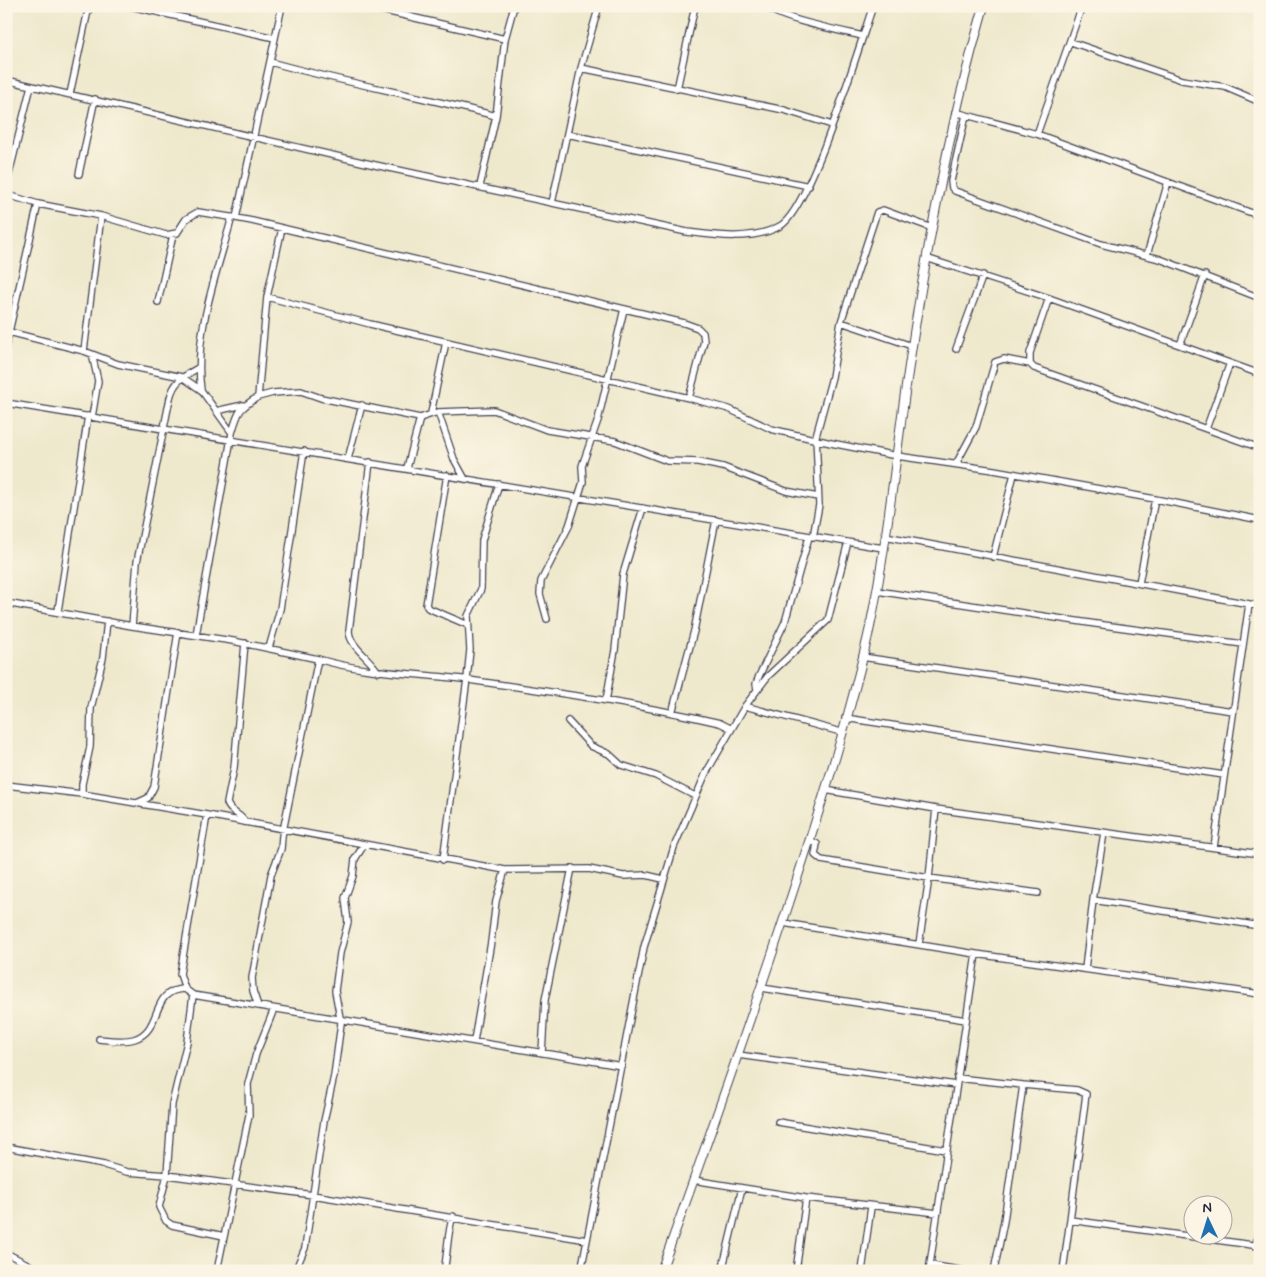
<svg xmlns="http://www.w3.org/2000/svg" width="1266" height="1277" viewBox="0 0 1266 1277" font-family="Mynerve,sans-serif">
	<style>
		.lines { fill: none; stroke-linecap: round; stroke-linejoin: round }
		.street-casing { stroke: #414051; stroke-width: 8 }
		.secondary-casing { stroke: #414051; stroke-width: 10 }
		.street { stroke: #fff; stroke-width: 5.5 }
		.secondary { stroke: #fff; stroke-width: 8 }
	</style>
	<rect width="100%" height="100%" fill="#fcf5e5"/>
	<filter id="ink" filterUnits="userSpaceOnUse"><feTurbulence type="fractalNoise" baseFrequency=".02" numOctaves="2"/><feDisplacementMap in="SourceGraphic" scale="10" xChannelSelector="R" yChannelSelector="G"/><feConvolveMatrix kernelMatrix="1 2 1 2 8 2 1 2 1" color-interpolation-filters="sRGB"/></filter>
	<filter id="wash" filterUnits="userSpaceOnUse"><feTurbulence type="fractalNoise" baseFrequency=".0096" numOctaves="4" result="noise"/><feDisplacementMap in="SourceGraphic" scale="20" xChannelSelector="R" yChannelSelector="G"/><feGaussianBlur stdDeviation="1.12" result="paint"/><feColorMatrix in="noise" values="0 0 0 0 0 0 0 0 0 0 0 0 0 0 0 0 0 1.4 0 .05"/><feComposite in="paint" operator="in"/></filter>
	<g filter="url(#wash)">
		<rect width="100%" height="100%" fill="#eee8cc"/>
	</g>
	<g filter="url(#ink)">
		<g class="lines">
			<defs>
				<path id="street" d="M 130,6 L 275,38
					M 364,6 L 505,39
					M 767,6 C 774,18 846,32 863,36
					M 1071,42 L 1182,80 L 1225,87 L 1260,102
					M 270,62 C 345,83 421,96 496,116
					M 581,68 L 784,110 L 832,125
					M 6,80 L 375,165 L 687,232 C 716,236 753,241 780,226 C 811,208 859,46 873,6
					M 677,89 L 695,6
					M 70,94 L 89,6
					M 955,112 L 1037,134 L 1260,216
					M 966,115 L 951,181 L 952,188 L 955,191 L 1101,244 L 1160,259 L 1260,298
					M 567,134 L 809,186
					M 1037,134 L 1082,6
					M 79,174 L 95,99
					M 6,186 L 31,86
					M 480,186 L 496,116 L 505,39 L 514,6
					M 6,190 L 11,196 L 38,204 L 6,345
					M 552,203 L 581,68 L 599,6
					M 38,204 L 101,216 L 166,235 L 177,233 L 186,219 L 198,212 L 236,218
					M 101,216 L 84,351 L 118,364 L 182,377 L 201,390 L 232,433 L 196,635
					M 282,228 L 267,297 L 370,324 L 689,398 L 704,341 L 703,333 L 698,328 L 684,323 C 540,290 396,256 252,221 L 236,218 L 282,6
					M 1147,255 L 1168,182
					M 926,258 L 1049,298 L 1260,374
					M 1049,298 L 1030,353 L 1030,364 L 1034,368 L 1260,448
					M 158,302 L 173,235
					M 841,322 L 912,346
					M 9,332 L 84,351
					M 1180,345 L 1205,275
					M 956,349 L 983,275
					M 92,354 L 98,381 L 92,417
					M 201,390 C 193,334 218,270 232,217
					M 258,397 L 273,393 L 301,391 L 321,398 L 420,418 L 407,468
					M 689,398 L 729,409 L 771,429 L 831,443 L 897,456 L 994,470 L 1155,499 L 1260,520
					M 6,403 L 883,548
					M 216,411 L 243,405
					M 438,412 L 454,459 L 465,479
					M 431,413 L 446,342
					M 420,418 L 438,412 L 494,410 L 547,430 L 615,441 L 667,461 L 698,462 L 723,467 L 786,491 L 818,497
					M 1206,429 L 1230,363
					M 232,433 C 238,412 239,408 258,397 L 267,297
					M 348,459 L 362,405
					M 370,462 L 349,631 C 350,647 369,657 378,672
					M 956,464 L 976,427 L 995,362 L 1004,359 L 1030,364
					M 447,475 L 426,605 L 428,608 L 468,625
					M 885,536 L 1260,606
					M 813,537 L 819,505 L 816,436 L 832,377 L 841,322 L 877,212 L 883,210 L 932,228
					M 993,557 L 1014,474
					M 1139,583 L 1155,499
					M 877,591 L 1096,624 L 1243,644
					M 6,603 L 132,626 L 233,641 L 318,659 L 282,836 L 281,849 L 271,875 L 252,978 L 253,991 L 258,1006
					M 58,611 L 88,416
					M 547,619 L 540,594 L 541,581 L 569,526 L 583,482 L 582,466 L 598,420 L 624,309
					M 132,626 L 137,562 L 170,398 C 174,381 184,376 198,368
					M 269,648 L 280,609 L 304,451
					M 862,657 L 1233,711
					M 318,659 C 367,674 418,673 469,680 C 553,692 638,704 720,723 L 730,728
					M 757,689 L 756,684 L 759,676 L 785,622 L 809,537
					M 606,701 L 615,650 L 623,574 L 643,508
					M 745,706 L 841,732
					M 672,713 L 694,631 L 716,520
					M 845,718 L 1224,775
					M 568,721 L 591,746 L 609,754 L 621,765 L 656,776 L 695,796
					M 6,785 L 82,794 L 207,815 L 505,870 L 589,869 L 623,876 L 646,875 L 663,879
					M 825,790 L 936,809 L 1260,854
					M 82,794 L 82,784 L 90,747 L 91,708 L 103,658 L 107,621
					M 137,803 L 148,798 L 154,787 L 178,632
					M 207,815 L 180,974 L 185,989 L 193,995 L 622,1066
					M 245,822 C 240,813 230,813 227,803 L 234,768 L 245,643
					M 1104,833 L 1093,900 L 1260,926
					M 810,840 L 817,844 L 815,855 L 821,860 L 929,878 L 1038,893
					M 1214,847 L 1249,604
					M 443,860 L 467,679 L 470,650 L 468,616 L 481,589 L 482,540 L 499,484
					M 783,923 L 976,954 L 1260,994
					M 919,944 L 929,878 L 936,809
					M 1085,969 L 1093,900
					M 762,988 L 966,1020
					M 193,995 L 187,1042 L 172,1104 L 167,1175 L 159,1207 L 166,1221 L 172,1225 L 224,1236
					M 99,1039 C 110,1040 123,1042 134,1039 C 164,1030 149,989 185,989
					M 474,1041 L 491,942 L 496,901 L 505,870
					M 542,1053 L 545,1000 L 572,868
					M 738,1055 L 956,1085
					M 957,1078 L 1023,1085 L 1004,1221 L 994,1271
					M 1023,1085 L 1077,1090 L 1086,1094 L 1070,1220
					M 778,1122 L 946,1150
					M 6,1147 L 104,1165 L 127,1172 L 167,1175 L 313,1195 L 587,1240
					M 693,1180 L 806,1198 L 938,1213
					M 1256,1246 L 1260,1220
					M 6,1253 L 41,1271
					M 930,1265 L 965,1271
					M 217,1271 L 249,1115 L 248,1084 L 256,1054 L 274,1009
					M 295,1271 L 305,1248 L 324,1121 L 334,1076 L 341,1023 L 335,991 L 340,953 L 348,922 L 345,898 L 353,876 L 355,859 L 364,845
					M 444,1271 C 448,1252 447,1233 453,1216
					M 581,1271 L 644,947 L 674,847 L 706,773 L 745,706 L 768,676 L 828,620 L 848,542
					M 722,1271 L 742,1188
					M 796,1271 L 806,1198
					M 862,1271 L 871,1207
					M 929,1271 L 976,954
					M 1063,1271 L 1070,1220 L 1260,1246"/>
				<path id="secondary" d="M 661,1271 C 708,1141 754,1011 797,879 C 824,796 851,712 870,627 C 886,550 894,471 905,393 C 924,261 947,134 984,6"/>
			</defs>
			<use href="#street" class="street-casing"/>
			<use href="#secondary" class="secondary-casing"/>
			<use href="#street" class="street"/>
			<use href="#secondary" class="secondary"/>
		</g>
	</g>
	<rect width="1266" height="1277" fill="none" stroke="#fcf5e5" stroke-width="25"/>
	<g transform="translate(1208 1220) rotate(356)"><circle r="24" fill="#fcf5e5" stroke="#a5a1a1"/>
	<path d="M0-4L9 19L0 12L-9 19Z" fill="#1f6fb2"/>
	<text y="-8" font-size="14" font-weight="bold" text-anchor="middle" fill="#22223b">N</text>
	</g>
</svg>
